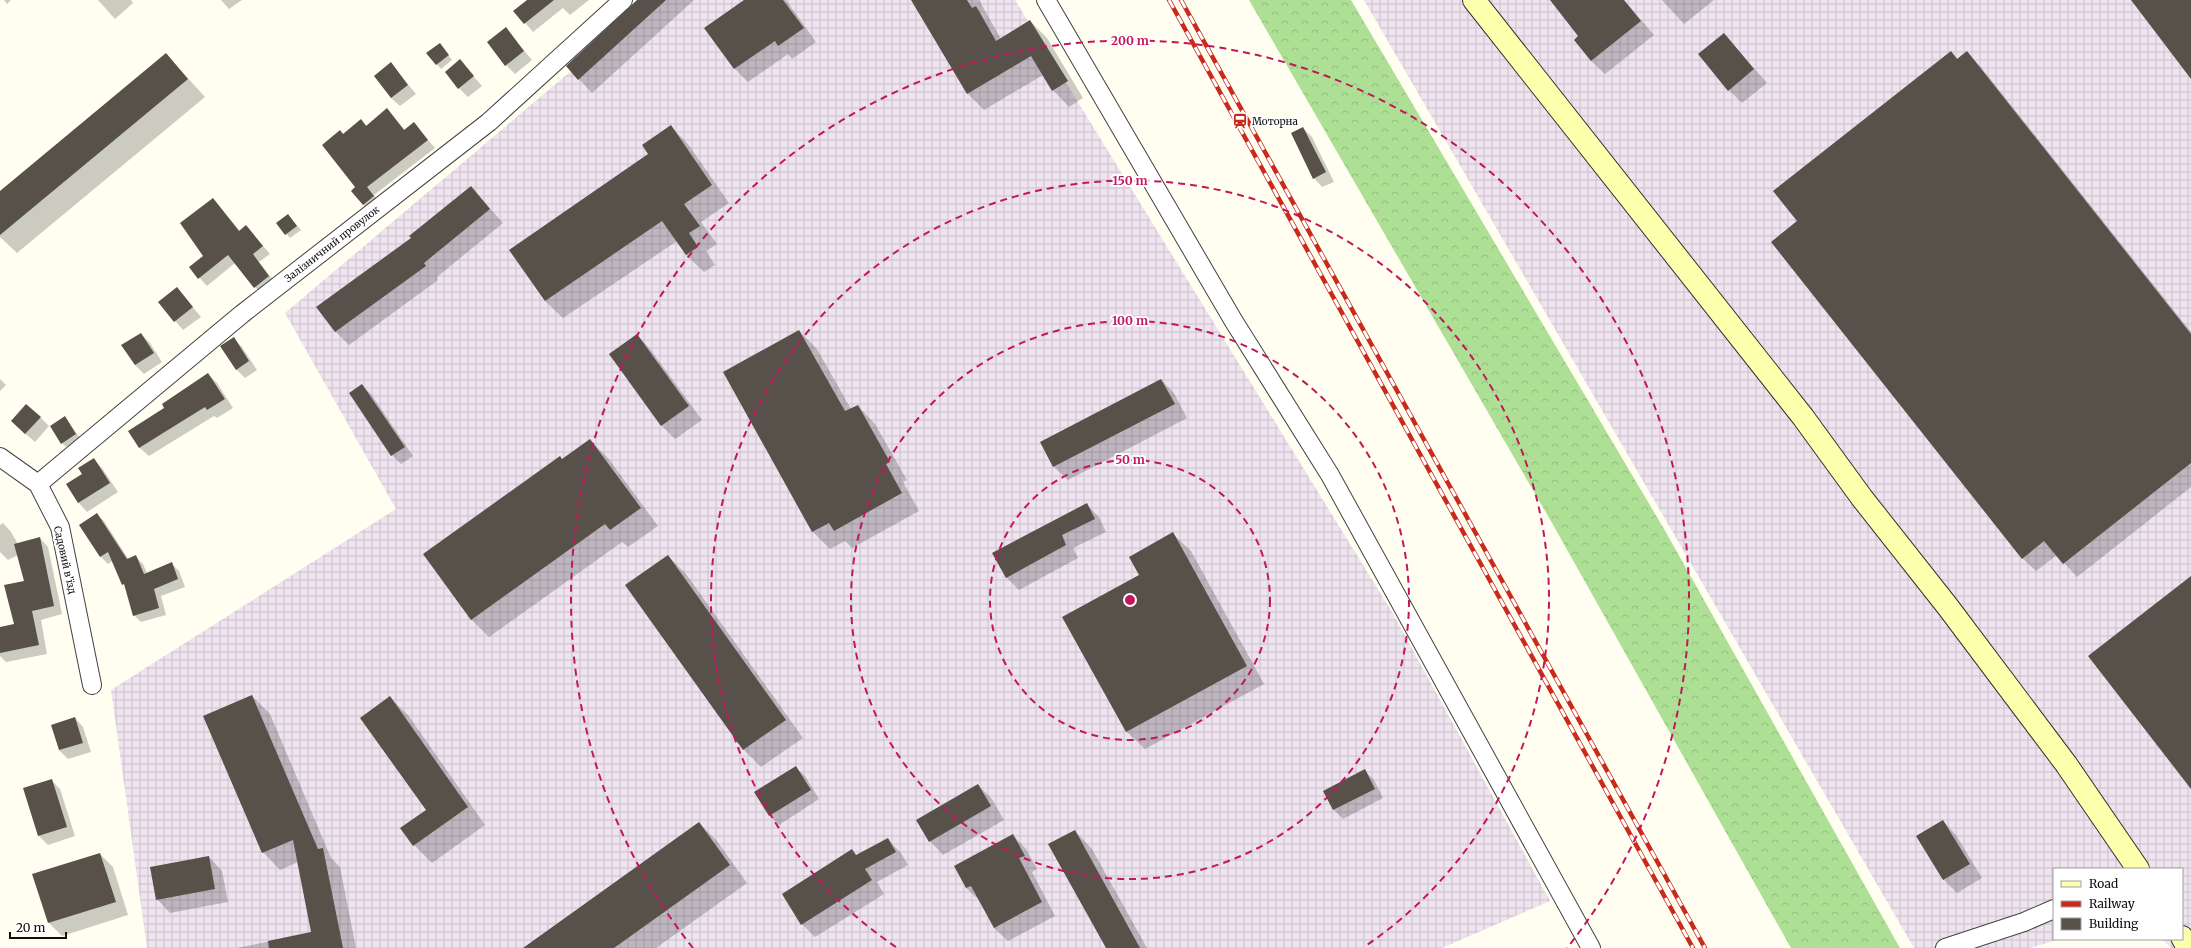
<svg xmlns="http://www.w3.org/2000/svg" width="2191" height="948" viewBox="0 0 2191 948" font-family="Merriweather,serif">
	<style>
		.industrial { fill: url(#industrial-grid) }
		.forest { fill: url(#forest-crowns) }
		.shadow { fill: #0003 }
		.building { fill: #58514a }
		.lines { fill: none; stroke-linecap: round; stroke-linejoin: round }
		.minor-casing { stroke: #424242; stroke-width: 20 }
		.secondary-casing { stroke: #313131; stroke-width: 24 }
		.minor { stroke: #fff; stroke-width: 18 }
		.secondary { stroke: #feffac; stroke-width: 22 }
		.rail-casing { stroke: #ca2a1c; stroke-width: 4.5 }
		.rail { stroke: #fff; stroke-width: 3; stroke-dasharray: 9; stroke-linecap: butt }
		.ring { fill: none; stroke: #c2185b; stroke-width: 2; stroke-dasharray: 7 5 }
		.labels { text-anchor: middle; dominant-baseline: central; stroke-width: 4; stroke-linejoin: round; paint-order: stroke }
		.poi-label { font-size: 10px; fill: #0f0f0f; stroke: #fff; text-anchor: start }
		.street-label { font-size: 10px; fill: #0f0f0f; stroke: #fff }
		.centre { fill: #c2185b; stroke: #fff; stroke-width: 2 }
		.ring-label { font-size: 12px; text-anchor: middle; font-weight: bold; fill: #c2185b; stroke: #fff; stroke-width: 4; stroke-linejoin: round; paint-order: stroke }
	</style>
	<defs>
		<pattern id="industrial-grid" width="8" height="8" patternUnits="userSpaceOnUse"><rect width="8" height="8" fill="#eee3ee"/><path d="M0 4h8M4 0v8" fill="none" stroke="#cbc2cb"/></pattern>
		<pattern id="forest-crowns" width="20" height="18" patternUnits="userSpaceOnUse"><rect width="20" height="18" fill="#addf95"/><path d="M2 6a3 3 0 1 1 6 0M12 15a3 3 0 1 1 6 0" fill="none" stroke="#94be7f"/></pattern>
	</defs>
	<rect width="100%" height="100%" fill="#fffef1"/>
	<path class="industrial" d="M 655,0 L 1015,0 L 1392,612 L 1550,901 L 1442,948 L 147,948 L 111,690 L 396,509 L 285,313 Z
		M 1364,0 L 2191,0 L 2191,948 L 2171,948 L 2162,939 L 2182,939 L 2182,869 L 2054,869 L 2054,939 L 2060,939 L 2030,948 L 1914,948 Z"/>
	<path class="forest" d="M 1249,0 L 1351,0 L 1664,529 L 1900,948 L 1791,948 L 1552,523 Z"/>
	<path class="shadow" d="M 4,0 L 11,0 L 7,4 Z
		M 98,0 L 131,0 L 133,3 L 115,19 Z
		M 221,0 L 242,0 L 229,9 Z
		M 533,0 L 589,0 L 570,15 L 563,8 L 533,32 L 515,11 Z
		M 639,0 L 694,0 L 592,93 L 567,66 Z
		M 746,0 L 786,0 L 816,42 L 792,59 L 788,54 L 748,82 L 735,69 L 706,28 Z
		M 912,0 L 979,0 L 1001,39 L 1030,21 L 1047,38 L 1083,98 L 1069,107 L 1053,90 L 1043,75 L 984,110 L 967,93 Z
		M 1551,0 L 1624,0 L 1654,35 L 1605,74 L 1591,61 L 1580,36 Z
		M 1662,0 L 1714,0 L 1684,24 Z
		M 506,29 L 532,60 L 515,74 L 506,65 Z
		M 1724,34 L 1767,83 L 1742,103 L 1729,90 Z
		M 444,49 L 452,60 L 441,69 L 428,54 Z
		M 1951,52 L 1958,59 L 1967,52 L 1980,66 L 2191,332 L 2191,487 L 2077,577 L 2057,555 L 2036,571 L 2022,558 L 1799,221 Z
		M 166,54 L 205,97 L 17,253 L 0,237 L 0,192 Z
		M 460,61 L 482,86 L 468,97 L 459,88 Z
		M 391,64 L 416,94 L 400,106 L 391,98 Z
		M 387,110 L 405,130 L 414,124 L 435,148 L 374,195 L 381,204 L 371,212 L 363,204 L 356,188 L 343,135 L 361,120 L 367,126 Z
		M 670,126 L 688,144 L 729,203 L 701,222 L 717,244 L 706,251 L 715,265 L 704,272 L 686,255 L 677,241 L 563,318 L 545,301 L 510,250 L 649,155 Z
		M 1303,128 L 1312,137 L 1334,182 L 1322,187 L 1314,178 Z
		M 471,187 L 503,223 L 437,277 L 438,280 L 349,345 L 336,332 L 318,307 L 412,238 Z
		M 213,199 L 240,231 L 246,226 L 270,254 L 259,262 L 276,284 L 262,295 L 235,263 L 207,286 L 190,267 L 205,256 Z
		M 288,215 L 301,230 L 290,238 L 277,223 Z
		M 177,288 L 201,317 L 183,330 L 159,302 Z
		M 799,331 L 817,349 L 851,409 L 858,406 L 875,424 L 907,480 L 903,482 L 919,511 L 852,548 L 845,541 L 830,549 L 813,532 L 724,373 Z
		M 141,334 L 150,343 L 162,362 L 144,374 L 135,365 L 123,345 Z
		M 637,335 L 650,349 L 702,420 L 675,439 L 662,426 L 610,354 Z
		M 233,338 L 242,347 L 257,370 L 245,378 L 236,369 Z
		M 208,374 L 217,383 L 233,408 L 217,418 L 214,416 L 149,456 L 140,448 L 130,431 L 166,408 Z
		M 0,379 L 6,385 L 0,391 Z
		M 1161,380 L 1174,393 L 1187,418 L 1068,480 L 1054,467 L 1041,442 Z
		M 362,385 L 371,394 L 413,456 L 401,464 L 392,455 Z
		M 40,417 L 49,426 L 35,442 L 21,430 Z
		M 65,417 L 80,438 L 66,447 L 62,443 Z
		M 590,440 L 608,458 L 658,526 L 628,547 L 622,542 L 489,637 L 472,620 L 424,554 Z
		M 94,460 L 102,468 L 118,492 L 87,512 L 79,503 L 67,485 L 83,475 Z
		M 1086,504 L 1099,517 L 1106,532 L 1073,548 L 1078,558 L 1019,590 L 1007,578 L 993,554 Z
		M 97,514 L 104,521 L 129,560 L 136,557 L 143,564 L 147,573 L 172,564 L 179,571 L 185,587 L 161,596 L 166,615 L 141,622 L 134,615 L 126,587 L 112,561 L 108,564 L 101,557 L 80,525 Z
		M 3,523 L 11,532 L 18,544 L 40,538 L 48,547 L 62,614 L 41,620 L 47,654 L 6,662 L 0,656 L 0,628 L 15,625 L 25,582 L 18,555 L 8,560 L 0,552 L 0,525 Z
		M 1173,534 L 1191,551 L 1264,684 L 1145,749 L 1127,732 L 1064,617 L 1140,575 Z
		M 668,556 L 686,574 L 803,738 L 761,767 L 744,750 L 627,586 Z
		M 252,696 L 270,714 L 331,858 L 340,867 L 356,948 L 237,948 L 312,933 L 298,862 L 280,870 L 263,852 Z
		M 390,698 L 408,715 L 485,825 L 432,863 L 414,845 L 427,810 Z
		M 75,718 L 83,727 L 91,752 L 68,759 L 59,750 Z
		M 796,768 L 805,776 L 819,799 L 779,825 L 770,816 L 756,793 Z
		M 1365,771 L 1374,780 L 1383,798 L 1343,819 L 1334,810 L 1325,791 Z
		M 51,780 L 60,789 L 75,836 L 48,845 L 39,836 Z
		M 978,785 L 992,799 L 1004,820 L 943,855 L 930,841 Z
		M 1943,821 L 1956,835 L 1982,878 L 1957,893 L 1943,879 Z
		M 699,823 L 717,841 L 747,883 L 656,948 L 525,948 Z
		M 1075,831 L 1092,849 L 1147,948 L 1107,948 Z
		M 1013,835 L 1026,849 L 1037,869 L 1032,872 L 1055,916 L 1008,941 L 994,928 L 980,901 L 966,888 Z
		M 888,840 L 901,853 L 908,865 L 877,882 L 884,894 L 815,937 L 802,924 L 783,894 L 852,851 L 857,856 Z
		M 100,854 L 113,867 L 128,915 L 62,936 L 49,923 Z
		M 209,857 L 222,871 L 228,902 L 170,913 L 157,899 Z"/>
	<path class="building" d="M 527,0 L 554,0 L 524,24 L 513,11 Z
		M 637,0 L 666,0 L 578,80 L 566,66 Z
		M 744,0 L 783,0 L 804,28 L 778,46 L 775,41 L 734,69 L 704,28 Z
		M 911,0 L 967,0 L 972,8 L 976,6 L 996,41 L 1030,20 L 1068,81 L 1052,91 L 1031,56 L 967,94 Z
		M 1550,0 L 1624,0 L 1641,21 L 1591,61 L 1574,40 L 1578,36 Z
		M 2131,0 L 2191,0 L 2191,79 Z
		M 506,27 L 524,51 L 505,66 L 487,42 Z
		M 1724,33 L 1754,69 L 1728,91 L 1698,54 Z
		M 440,43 L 449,55 L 436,65 L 426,53 Z
		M 1951,51 L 1957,59 L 1967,51 L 2191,334 L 2191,463 L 2063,564 L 2044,541 L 2022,559 L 1771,242 L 1797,221 L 1773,191 Z
		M 166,53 L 188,79 L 0,235 L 0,191 Z
		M 460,59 L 474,76 L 458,89 L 445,72 Z
		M 391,62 L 408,85 L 391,98 L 374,76 Z
		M 387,108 L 404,130 L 414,122 L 428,140 L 367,187 L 374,196 L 363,205 L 351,191 L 355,187 L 322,145 L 340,130 L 343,134 L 361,119 L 366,126 Z
		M 671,125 L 712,185 L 684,204 L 700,226 L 689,233 L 698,247 L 686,255 L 662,221 L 545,301 L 509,250 L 648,154 L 642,145 Z
		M 1303,127 L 1326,172 L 1313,179 L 1291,133 Z
		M 471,186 L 490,209 L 424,263 L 426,266 L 335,332 L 316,307 L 411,238 L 409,236 Z
		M 213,198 L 239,231 L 246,225 L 263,246 L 253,254 L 269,276 L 254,288 L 228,255 L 198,279 L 189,267 L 203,256 L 180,223 Z
		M 288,214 L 297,226 L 285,235 L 276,223 Z
		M 177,287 L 193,307 L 174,322 L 158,302 Z
		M 799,330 L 845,411 L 858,405 L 890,462 L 886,464 L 902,493 L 834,531 L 829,523 L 812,532 L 723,372 Z
		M 141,333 L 154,353 L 135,365 L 121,345 Z
		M 637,334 L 689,406 L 661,426 L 609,354 Z
		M 234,337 L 249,361 L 236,370 L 220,346 Z
		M 208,373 L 225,399 L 207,410 L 205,407 L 139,448 L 128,431 L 164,408 L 162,404 Z
		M 1161,379 L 1175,404 L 1053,467 L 1040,442 Z
		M 362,384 L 405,447 L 391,456 L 349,393 Z
		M 26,404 L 41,417 L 25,434 L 11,421 Z
		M 65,416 L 76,434 L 61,444 L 50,426 Z
		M 590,439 L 641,508 L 610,530 L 605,524 L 471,620 L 423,554 L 560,456 L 562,459 Z
		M 94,458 L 110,483 L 78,503 L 66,484 L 82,474 L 78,468 Z
		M 1087,503 L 1095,519 L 1062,535 L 1066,545 L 1006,578 L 992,553 Z
		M 97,513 L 127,559 L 136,555 L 144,574 L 172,562 L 178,579 L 154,589 L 159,608 L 133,616 L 124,584 L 122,585 L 108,552 L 100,557 L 79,525 Z
		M 1173,532 L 1247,666 L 1126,732 L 1062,617 L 1139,575 L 1129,557 Z
		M 40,537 L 54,606 L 32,611 L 39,645 L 0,653 L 0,627 L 14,624 L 4,585 L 24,581 L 14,544 Z
		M 668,555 L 786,720 L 743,750 L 625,585 Z
		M 2191,576 L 2191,789 L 2088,656 Z
		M 252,695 L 318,849 L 323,848 L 343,948 L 269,948 L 268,941 L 311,932 L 293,840 L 262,853 L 203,716 Z
		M 390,696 L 468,807 L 413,846 L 400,828 L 426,810 L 360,718 Z
		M 75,717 L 83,743 L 59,750 L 51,725 Z
		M 796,766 L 811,790 L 769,816 L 754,792 Z
		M 1365,769 L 1375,789 L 1333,810 L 1323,791 Z
		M 52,779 L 67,827 L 38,836 L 23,788 Z
		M 978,784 L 991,806 L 929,842 L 916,820 Z
		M 1943,820 L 1970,864 L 1943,880 L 1916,836 Z
		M 699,822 L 730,865 L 614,948 L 523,948 Z
		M 1075,830 L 1140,948 L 1106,948 L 1048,844 Z
		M 1013,834 L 1025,856 L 1019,858 L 1042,902 L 994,928 L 971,886 L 966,888 L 954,866 Z
		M 888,838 L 896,852 L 865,869 L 872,880 L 801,925 L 782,894 L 852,849 L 856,855 Z
		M 100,853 L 116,902 L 48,923 L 32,874 Z
		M 209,856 L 215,889 L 156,900 L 150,867 Z"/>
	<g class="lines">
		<defs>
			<path id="minor" d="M 1046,0 L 1233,320 L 1330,475 L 1591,948
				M 0,457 L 38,484 L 60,527 L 92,685
				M 38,484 L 242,314 L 489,122 L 623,0
				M 1945,948 L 2024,922 L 2054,909"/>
			<path id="secondary" d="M 1474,0 L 1803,417 L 1862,498 L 1948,607 L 2066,764 L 2138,869
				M 2182,937 L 2188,948"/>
		</defs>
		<use href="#minor" class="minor-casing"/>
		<use href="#secondary" class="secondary-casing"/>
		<use href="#minor" class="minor"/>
		<use href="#secondary" class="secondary"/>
		<defs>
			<path id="rail" d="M 1169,0 L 1693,948
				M 1181,0 L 1705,948"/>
		</defs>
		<use href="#rail" class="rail-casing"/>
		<use href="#rail" class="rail"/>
	</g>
	<g class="ring">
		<circle cx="1130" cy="600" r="140"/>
		<circle cx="1130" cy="600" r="279"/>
		<path d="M896 947A419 419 0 1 1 1364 947"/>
		<path d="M693 948A559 559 0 1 1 1567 948"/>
	</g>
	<defs>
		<symbol id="station-bare" viewBox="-9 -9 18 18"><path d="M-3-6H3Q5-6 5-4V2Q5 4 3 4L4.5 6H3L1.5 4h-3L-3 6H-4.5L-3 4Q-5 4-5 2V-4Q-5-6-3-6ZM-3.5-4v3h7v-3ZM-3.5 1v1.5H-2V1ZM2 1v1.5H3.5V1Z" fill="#ca2a1c" stroke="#fff" stroke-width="2.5" paint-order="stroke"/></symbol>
	</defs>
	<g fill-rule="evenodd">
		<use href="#station-bare" x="1229" y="110" width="22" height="22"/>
	</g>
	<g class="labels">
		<g class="poi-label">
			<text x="1252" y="121">Моторна</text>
		</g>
		<g class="street-label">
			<text transform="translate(332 244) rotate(-38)">Залізничний провулок</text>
			<text transform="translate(65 560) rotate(77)">Садовий в’їзд</text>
		</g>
	</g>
	<circle cx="1130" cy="600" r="6" class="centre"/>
	<g class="ring-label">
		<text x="1130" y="45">200 m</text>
		<text x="1130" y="185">150 m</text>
		<text x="1130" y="325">100 m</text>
		<text x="1130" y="464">50 m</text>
	</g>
	<rect x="2053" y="868" width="130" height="72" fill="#ffffff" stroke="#9f9f9f"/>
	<rect x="2061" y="881" width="20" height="6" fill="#feffac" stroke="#9f9f9f"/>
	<text x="2089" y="888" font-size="12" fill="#0f0f0f">Road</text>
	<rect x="2061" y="901" width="20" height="6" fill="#ca2a1c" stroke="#9f9f9f"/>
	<text x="2089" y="908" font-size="12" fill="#0f0f0f">Railway</text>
	<rect x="2061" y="918" width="20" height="12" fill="#58514a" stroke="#9f9f9f"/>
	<text x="2089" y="928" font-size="12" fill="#0f0f0f">Building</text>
	<path d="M10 932v6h56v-6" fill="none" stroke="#0f0f0f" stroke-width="2"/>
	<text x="16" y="932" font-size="12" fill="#0f0f0f" stroke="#ffffff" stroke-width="3" paint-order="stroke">20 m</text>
</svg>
